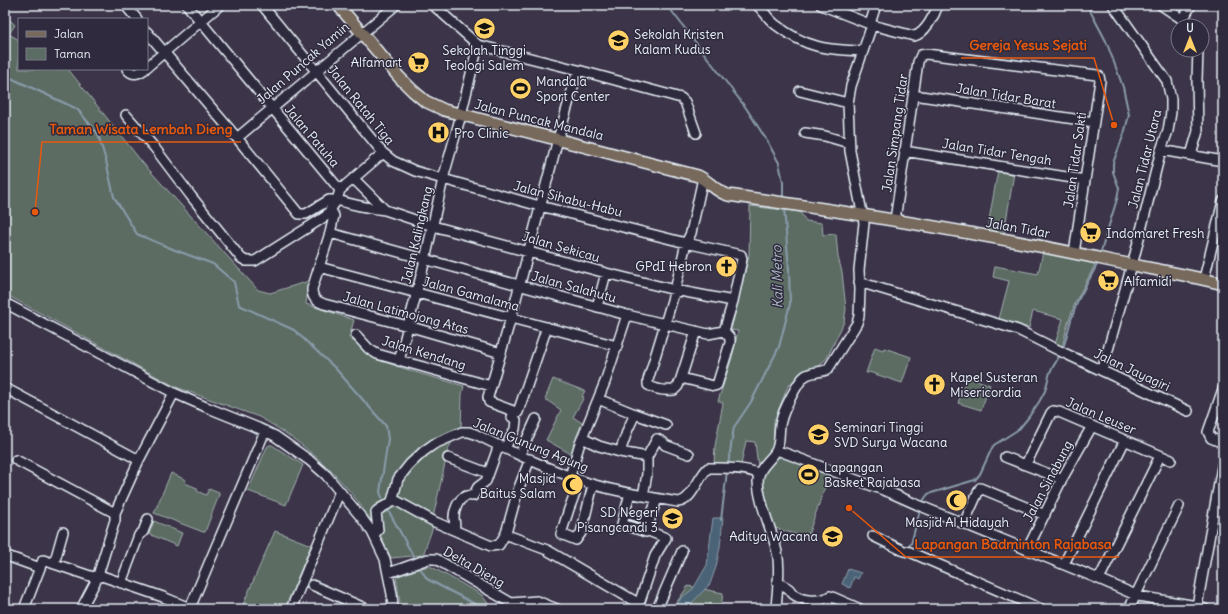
<svg xmlns="http://www.w3.org/2000/svg" width="1228" height="614" viewBox="0 0 1228 614" font-family="Delius,sans-serif">
	<style>
		.green { fill: #5b6c64; stroke: #a2aeae }
		.water { fill: #4c6477; stroke: #8a9cab }
		.lines { fill: none; stroke-linecap: round; stroke-linejoin: round }
		.stream { stroke: #8a9cab; stroke-width: 2 }
		.minor-casing { stroke: #e8f1f8; stroke-width: 12 }
		.major-casing { stroke: #e8f1f8; stroke-width: 14 }
		.minor { stroke: #2f2a3d; stroke-width: 9 }
		.major { stroke: #77695c; stroke-width: 11 }
		.labels { text-anchor: middle; dominant-baseline: central; stroke-width: 3; stroke-linejoin: round; paint-order: stroke }
		.poi-label { font-size: 13px; fill: #e8f1f8; stroke: #2f2a3d; text-anchor: start }
		.street-label { font-size: 13px; fill: #e8f1f8; stroke: #2f2a3d }
		.water-label { font-size: 14px; font-style: italic; fill: #aab9c4; stroke: #2f2a3d }
		.leader { fill: none; stroke: #e8590c; stroke-width: 1.5 }
		.callout-dot { fill: #e8590c; stroke: #2f2a3d; stroke-width: 1.5 }
		.callout-label { font-size: 14px; text-anchor: middle; font-weight: bold; fill: #e8590c; stroke: #2f2a3d; stroke-width: 3; stroke-linejoin: round; paint-order: stroke }
	</style>
	<rect width="100%" height="100%" fill="#3c3448"/>
	<filter id="ink" filterUnits="userSpaceOnUse"><feTurbulence type="fractalNoise" baseFrequency=".025" numOctaves="2"/><feDisplacementMap in="SourceGraphic" scale="8" xChannelSelector="R" yChannelSelector="G"/><feConvolveMatrix kernelMatrix="1 2 1 2 8 2 1 2 1" color-interpolation-filters="sRGB"/></filter>
	<g filter="url(#ink)">
		<path class="green" d="M 5,15 L 15,25 L 9,34 L 19,40 L 19,69 L 68,69 L 142,162 L 258,290 L 270,293 L 309,281 L 306,304 L 354,320 L 349,338 L 378,360 L 418,373 L 464,386 L 462,394 L 461,431 C 443,435 424,444 411,457 C 403,465 398,476 393,487 L 397,490 L 401,478 L 418,459 L 426,451 L 454,437 L 448,450 L 432,522 L 434,524 L 423,555 L 391,558 C 386,547 381,535 374,525 C 346,480 306,443 259,417 L 176,387 L 5,294 Z
			M 998,170 L 1014,173 L 1004,234 L 987,231 Z
			M 750,206 L 800,212 L 806,221 L 822,223 L 823,235 L 836,234 L 838,257 L 842,272 L 846,309 L 844,322 L 828,356 L 818,368 L 802,372 L 788,386 L 774,421 L 774,439 L 772,450 L 760,467 L 758,466 L 755,442 L 746,441 L 741,465 L 714,464 L 715,446 L 723,403 L 718,401 L 732,358 L 738,331 L 731,330 L 749,255 Z
			M 1043,252 L 1096,263 L 1075,303 L 1067,326 L 1062,348 L 1055,344 L 1063,319 L 1033,311 L 1029,328 L 999,319 L 1009,281 L 993,277 L 995,266 L 1038,274 Z
			M 875,347 L 883,350 L 884,348 L 911,357 L 902,383 L 869,372 L 868,373 L 866,373 Z
			M 967,376 L 990,385 L 981,410 L 958,403 Z
			M 553,379 L 585,391 L 582,396 L 584,397 L 573,417 L 585,425 L 573,455 L 546,440 L 561,410 L 545,399 Z
			M 269,445 L 272,445 L 303,465 L 286,505 L 248,491 L 267,447 Z
			M 778,453 L 830,473 L 807,538 L 772,527 L 762,486 C 762,474 772,463 778,453 Z
			M 171,473 L 186,480 L 185,483 L 197,488 L 197,491 L 206,495 L 209,489 L 219,493 L 219,495 L 205,532 L 203,532 L 154,513 Z
			M 154,521 L 182,533 L 177,546 L 149,534 Z
			M 275,531 L 311,545 L 285,609 L 241,609 Z
			M 430,566 L 482,595 L 492,609 L 401,609 L 396,577 L 421,568 Z
			M 688,586 L 723,593 L 721,609 L 672,609 Z"/>
		<path class="water" d="M 713,518 L 723,518 L 720,547 L 716,567 L 710,584 L 686,609 L 674,609 L 681,598 L 693,589 L 707,565 Z
			M 848,569 L 861,573 L 858,579 L 854,577 L 850,588 L 842,584 Z"/>
		<g class="lines">
			<path class="stream" d="M 667,5 L 746,108 L 766,139 L 779,163 L 783,182 L 783,199
				M 1087,5 L 1106,41 L 1115,65 L 1123,87 L 1129,115 L 1124,134 L 1113,163 L 1113,172 L 1119,188 L 1117,199 L 1100,255
				M 5,73 L 13,79 L 77,109 L 98,134 L 106,161 L 114,197 L 137,234 L 175,250 L 213,264 L 234,282 L 239,305 L 294,330 L 335,368 L 386,426 L 388,439 L 380,492 L 384,503
				M 1063,349 L 1071,320 L 1078,300 L 1098,263
				M 728,465 L 734,427 L 751,402 L 779,347 L 790,304 L 789,270 L 784,207
				M 922,504 L 925,498 L 928,494 L 975,480 L 980,474 L 992,448 L 994,445 L 1019,429 L 1028,418 L 1039,402 L 1045,391 L 1050,372 L 1060,355
				M 387,508 L 416,561
				M 721,520 L 727,471
				M 906,547 L 911,544 L 920,510
				M 881,548 L 890,548
				M 419,566 L 427,579 L 473,603 L 479,609
				M 839,609 L 841,607"/>
			<defs>
				<path id="minor" d="M 125,5 L 137,19
					M 187,5 L 340,190
					M 262,5 L 383,153 L 393,161 L 415,171 L 443,179 L 536,205 L 686,243 L 741,255 L 742,259 L 733,301 L 724,331 L 708,334 L 665,324 L 648,380 L 648,385 C 656,390 665,391 674,390 L 678,386 L 681,378 L 714,386 L 717,385 L 730,343 L 730,338 L 724,331
					M 433,5 L 478,45 L 578,70 L 681,98 L 685,102 L 696,133
					M 757,5 C 764,11 768,19 776,25 C 806,48 827,50 863,51
					M 821,5 L 872,25 L 914,36 C 925,34 935,14 938,5
					M 1161,5 L 1179,17 L 1189,26
					M 1183,20 L 1191,5
					M 870,24 L 876,5
					M 147,32 L 237,138 L 299,214 L 306,214 L 329,200 L 332,200 L 335,203
					M 147,67 L 220,5
					M 127,69 C 133,76 138,74 145,69
					M 800,91 L 848,103
					M 914,95 L 1094,122
					M 126,115 L 154,147 L 191,196 L 241,258 L 246,261 L 255,261 L 326,216 L 337,200 L 340,190 L 383,153
					M 805,133 L 825,136 L 849,143
					M 237,138 L 396,5
					M 1161,150 L 1223,161
					M 904,151 L 1085,180
					M 1191,155 L 1198,131 L 1197,80 L 1198,50
					M 337,200 C 353,205 368,208 385,210 L 354,179
					M 331,210 L 334,216 L 330,233 L 312,289 C 312,298 316,301 324,304 L 408,326 L 501,353
					M 385,210 L 433,226 L 606,273 L 675,290 L 733,301
					M 895,220 L 918,62 L 921,55 L 926,54 L 1097,75 L 1099,76 L 1100,81 L 1074,253
					M 330,233 L 627,315 L 665,324 L 675,290 L 686,243 L 691,233 L 703,178
					M 319,267 L 617,346
					M 1204,279 L 1223,201
					M 859,282 L 1018,330 L 1064,353 L 1188,411
					M 5,303 L 174,393 L 206,407 L 258,428 L 275,436 L 309,460 L 326,475 L 361,517 L 372,532 L 385,559 L 392,594 L 393,609
					M 597,307 L 606,273
					M 547,327 L 518,412 L 516,412 L 489,402 L 488,397 L 511,318 L 558,139 L 578,70
					M 356,335 L 369,349 L 377,354 L 491,386
					M 399,361 L 425,260 L 443,179 L 461,115 L 478,45
					M 1102,371 L 1135,254 L 1161,150 L 1168,131 L 1171,112 L 1171,99 L 1167,81 L 1113,5
					M 681,378 L 696,331
					M 5,388 L 139,460
					M 1223,389 L 1208,432 L 1211,438 L 1223,443
					M 598,399 L 635,414 L 666,425
					M 582,438 L 599,446 L 620,452 L 647,457 L 647,474 L 643,496
					M 505,448 L 515,429 L 516,420 L 512,417
					M 777,450 L 891,493 L 918,505 L 1099,579 L 1138,596 L 1197,606 L 1205,609
					M 620,452 L 628,429 L 635,414
					M 520,454 L 536,419
					M 647,457 L 657,439 L 663,442 L 665,445 L 689,454
					M 1005,457 L 1062,479
					M 448,458 L 488,473
					M 530,459 L 518,490 L 506,533 L 510,536 L 547,550 L 636,602 L 640,601 L 655,556 L 666,538 L 646,530 L 657,499
					M 16,460 L 115,513
					M 1026,464 L 1051,413 L 1053,411 L 1059,412 L 1171,460
					M 570,476 L 579,446 L 605,382 L 627,315
					M 575,493 L 569,509 L 561,534 L 576,540 L 581,533 L 593,485
					M 630,493 L 622,524 L 646,532 L 646,530
					M 393,499 L 435,522 L 491,546 L 499,545 L 506,533
					M 625,513 L 650,520
					M 964,523 L 980,488 L 1045,515
					M 454,530 C 456,524 454,523 454,517 C 454,511 458,500 464,497 C 467,495 470,496 473,496 L 478,487 L 486,481 L 499,445
					M 374,535 L 378,530 L 376,512 C 381,506 388,506 392,501 L 398,479 L 410,464 L 424,451 L 434,444 L 462,432 L 469,432 L 475,434 C 511,452 550,470 588,483 C 617,492 648,497 678,502 C 692,501 698,477 708,468 C 722,468 746,467 759,474
					M 873,536 L 904,551 L 910,552 L 919,556 L 1041,609
					M 1027,550 L 1062,479 L 1092,426
					M 7,556 L 40,568
					M 54,564 L 63,532
					M 1064,564 L 1125,440
					M 388,573 L 403,568 L 428,559 L 436,559 L 511,603 L 513,609
					M 1099,579 L 1160,456
					M 121,583 L 139,535 L 143,532 L 148,519
					M 777,583 C 781,585 786,586 789,589 C 790,590 792,593 793,594 C 802,601 820,603 830,596 L 860,609
					M 312,585 L 367,609
					M 511,603 L 537,601 L 557,609
					M 1197,606 L 1223,461
					M 190,608 L 265,431
					M 24,609 L 43,560 L 93,577 L 99,575 L 163,597 L 192,609
					M 81,609 L 99,575 L 99,572 L 115,520 L 115,513 L 139,460 L 174,393
					M 291,609 L 340,491
					M 657,609 L 682,551
					M 776,609 C 777,590 781,570 777,552 C 772,529 759,505 758,481 C 758,468 770,461 776,451 C 781,442 778,430 781,421 C 783,411 798,381 805,376 C 812,371 821,373 828,369 L 854,328 L 857,323 L 859,316 L 860,290 L 859,270 L 864,223 L 850,151 L 848,103 L 851,86 L 872,25
					M 1129,609 L 1179,506"/>
				<path id="major" d="M 338,5 L 399,77 L 413,91 L 425,101 L 444,110 L 698,176 C 709,181 716,192 728,195 C 855,213 982,233 1107,260 C 1146,268 1185,274 1223,284"/>
			</defs>
			<use href="#minor" class="minor-casing"/>
			<use href="#major" class="major-casing"/>
			<use href="#minor" class="minor"/>
			<use href="#major" class="major"/>
		</g>
	</g>
	<defs>
		<symbol id="university-disc" viewBox="-11 -11 22 22"><circle r="9.5" fill="#ffd166" stroke="#2f2a3d"/><path d="M0-5L7-2L0 1L-7-2ZM-4 1L0 2.5L4 1V4Q0 6-4 4Z" fill="#111"/></symbol>
		<symbol id="school-disc" viewBox="-11 -11 22 22"><circle r="9.5" fill="#ffd166" stroke="#2f2a3d"/><path d="M0-5L7-2L0 1L-7-2ZM-4 1L0 2.5L4 1V4Q0 6-4 4Z" fill="#111"/></symbol>
		<symbol id="supermarket-disc" viewBox="-11 -11 22 22"><circle r="9.5" fill="#ffd166" stroke="#2f2a3d"/><path d="M-6-5.5h2.5l.6 2H6L4.5 2H-2.5L-4.4-4H-6ZM-1.5 3.2a1.3 1.3 0 1 0 .1 0ZM3 3.2a1.3 1.3 0 1 0 .1 0Z" fill="#111"/></symbol>
		<symbol id="stadium-disc" viewBox="-11 -11 22 22"><circle r="9.5" fill="#ffd166" stroke="#2f2a3d"/><path d="M0-5a6.5 5 0 1 0 0 10a6.5 5 0 1 0 0-10ZM-3.5-1.8h7v3.6h-7Z" fill="#111"/></symbol>
		<symbol id="hospital-disc" viewBox="-11 -11 22 22"><circle r="9.5" fill="#ffd166" stroke="#2f2a3d"/><path d="M-5-5h3v3.5h4V-5h3V5h-3V1.5h-4V5h-3Z" fill="#111"/></symbol>
		<symbol id="church-disc" viewBox="-11 -11 22 22"><circle r="9.5" fill="#ffd166" stroke="#2f2a3d"/><path d="M-1.2-6h2.4v3.5h3.3v2.4h-3.3V6h-2.4V-.1h-3.3v-2.4h3.3Z" fill="#111"/></symbol>
		<symbol id="mosque-disc" viewBox="-11 -11 22 22"><circle r="9.5" fill="#ffd166" stroke="#2f2a3d"/><path d="M3.5-4.9A6 6 0 1 0 3.5 4.9A5 5 0 1 1 3.5-4.9Z" fill="#111"/></symbol>
	</defs>
	<g fill-rule="evenodd">
		<use href="#university-disc" x="472" y="16" width="25" height="25"/>
		<use href="#school-disc" x="606" y="28" width="25" height="25"/>
		<use href="#supermarket-disc" x="406" y="50" width="25" height="25"/>
		<use href="#stadium-disc" x="508" y="76" width="25" height="25"/>
		<use href="#hospital-disc" x="426" y="120" width="25" height="25"/>
		<use href="#supermarket-disc" x="1078" y="220" width="25" height="25"/>
		<use href="#church-disc" x="714" y="254" width="25" height="25"/>
		<use href="#supermarket-disc" x="1096" y="268" width="25" height="25"/>
		<use href="#church-disc" x="922" y="372" width="25" height="25"/>
		<use href="#university-disc" x="806" y="422" width="25" height="25"/>
		<use href="#stadium-disc" x="796" y="462" width="25" height="25"/>
		<use href="#mosque-disc" x="560" y="472" width="25" height="25"/>
		<use href="#mosque-disc" x="944" y="488" width="25" height="25"/>
		<use href="#school-disc" x="660" y="506" width="25" height="25"/>
		<use href="#university-disc" x="820" y="524" width="25" height="25"/>
	</g>
	<g class="labels">
		<g class="poi-label">
			<text x="634" y="34">Sekolah Kristen<tspan x="634" dy="15">Kalam Kudus</tspan></text>
			<text x="484" y="50" text-anchor="middle">Sekolah Tinggi<tspan x="484" dy="15">Teologi Salem</tspan></text>
			<text x="402" y="62" text-anchor="end">Alfamart</text>
			<text x="536" y="81">Mandala<tspan x="536" dy="15">Sport Center</tspan></text>
			<text x="454" y="133">Pro Clinic</text>
			<text x="1106" y="233">Indomaret Fresh</text>
			<text x="712" y="266" text-anchor="end">GPdI Hebron</text>
			<text x="1124" y="281">Alfamidi</text>
			<text x="950" y="377">Kapel Susteran<tspan x="950" dy="15">Misericordia</tspan></text>
			<text x="834" y="427">Seminari Tinggi<tspan x="834" dy="15">SVD Surya Wacana</tspan></text>
			<text x="824" y="467">Lapangan<tspan x="824" dy="15">Basket Rajabasa</tspan></text>
			<text x="556" y="478" text-anchor="end">Masjid<tspan x="556" dy="15">Baitus Salam</tspan></text>
			<text x="658" y="512" text-anchor="end">SD Negeri<tspan x="658" dy="15">Pisangcandi 3</tspan></text>
			<text x="957" y="522" text-anchor="middle">Masjid Al Hidayah</text>
			<text x="818" y="536" text-anchor="end">Aditya Wacana</text>
		</g>
		<g class="street-label">
			<text transform="translate(303 63) rotate(-41)">Jalan Puncak Yamin</text>
			<text transform="translate(1006 96) rotate(9)">Jalan Tidar Barat</text>
			<text transform="translate(361 105) rotate(51)">Jalan Ratah Tiga</text>
			<text transform="translate(539 120) rotate(14)">Jalan Puncak Mandala</text>
			<text transform="translate(895 133) rotate(-82)">Jalan Simpang Tidar</text>
			<text transform="translate(312 136) rotate(50)">Jalan Patuha</text>
			<text transform="translate(997 152) rotate(9)">Jalan Tidar Tengah</text>
			<text transform="translate(1145 159) rotate(-76)">Jalan Tidar Utara</text>
			<text transform="translate(1075 160) rotate(-82)">Jalan Tidar Sakti</text>
			<text transform="translate(568 199) rotate(14)">Jalan Sihabu-Habu</text>
			<text transform="translate(1018 228) rotate(10)">Jalan Tidar</text>
			<text transform="translate(417 235) rotate(-77)">Jalan Kalingkang</text>
			<text transform="translate(561 247) rotate(16)">Jalan Sekicau</text>
			<text transform="translate(574 287) rotate(15)">Jalan Salahutu</text>
			<text transform="translate(471 294) rotate(15)">Jalan Gamalama</text>
			<text transform="translate(406 313) rotate(15)">Jalan Latimojong Atas</text>
			<text transform="translate(424 353) rotate(17)">Jalan Kendang</text>
			<text transform="translate(1132 370) rotate(25)">Jalan Jayagiri</text>
			<text transform="translate(1101 416) rotate(23)">Jalan Leuser</text>
			<text transform="translate(531 445) rotate(22)">Jalan Gunung Agung</text>
			<text transform="translate(1048 481) rotate(-62)">Jalan Sinabung</text>
			<text transform="translate(474 567) rotate(30)">Delta Dieng</text>
		</g>
		<g class="water-label">
			<text transform="translate(777 277) rotate(-91)">Kali Metro</text>
		</g>
	</g>
	<path class="leader" d="M1114 125L1094 58H961M35 212L42 142H241M849 508L906 557H1119"/>
	<g class="callout-dot">
		<circle cx="1114" cy="125" r="4"/>
		<circle cx="35" cy="212" r="4"/>
		<circle cx="849" cy="508" r="4"/>
	</g>
	<g class="callout-label">
		<text x="1028" y="50">Gereja Yesus Sejati</text>
		<text x="141" y="134">Taman Wisata Lembah Dieng</text>
		<text x="1013" y="549">Lapangan Badminton Rajabasa</text>
	</g>
	<rect width="1228" height="614" fill="none" stroke="#2f2a3d" stroke-width="20"/>
	<rect x="10" y="10" width="1208" height="594" fill="none" stroke="#e8f1f8" stroke-width="1.5" filter="url(#ink)"/>
	<rect x="18" y="18" width="130" height="52" fill="#2f2a3d" stroke="#797a88"/>
	<rect x="26" y="31" width="20" height="6" fill="#77695c" stroke="#797a88"/>
	<text x="54" y="38" font-size="12" fill="#e8f1f8">Jalan</text>
	<rect x="26" y="48" width="20" height="12" fill="#5b6c64" stroke="#797a88"/>
	<text x="54" y="58" font-size="12" fill="#e8f1f8">Taman</text>
	<g transform="translate(1190 38)"><circle r="19" fill="#2f2a3d" stroke="#797a88"/>
	<path d="M0-3L7 15L0 10L-7 15Z" fill="#ffd166"/>
	<text y="-6" font-size="11" font-weight="bold" text-anchor="middle" fill="#e8f1f8">U</text>
	</g>
</svg>
